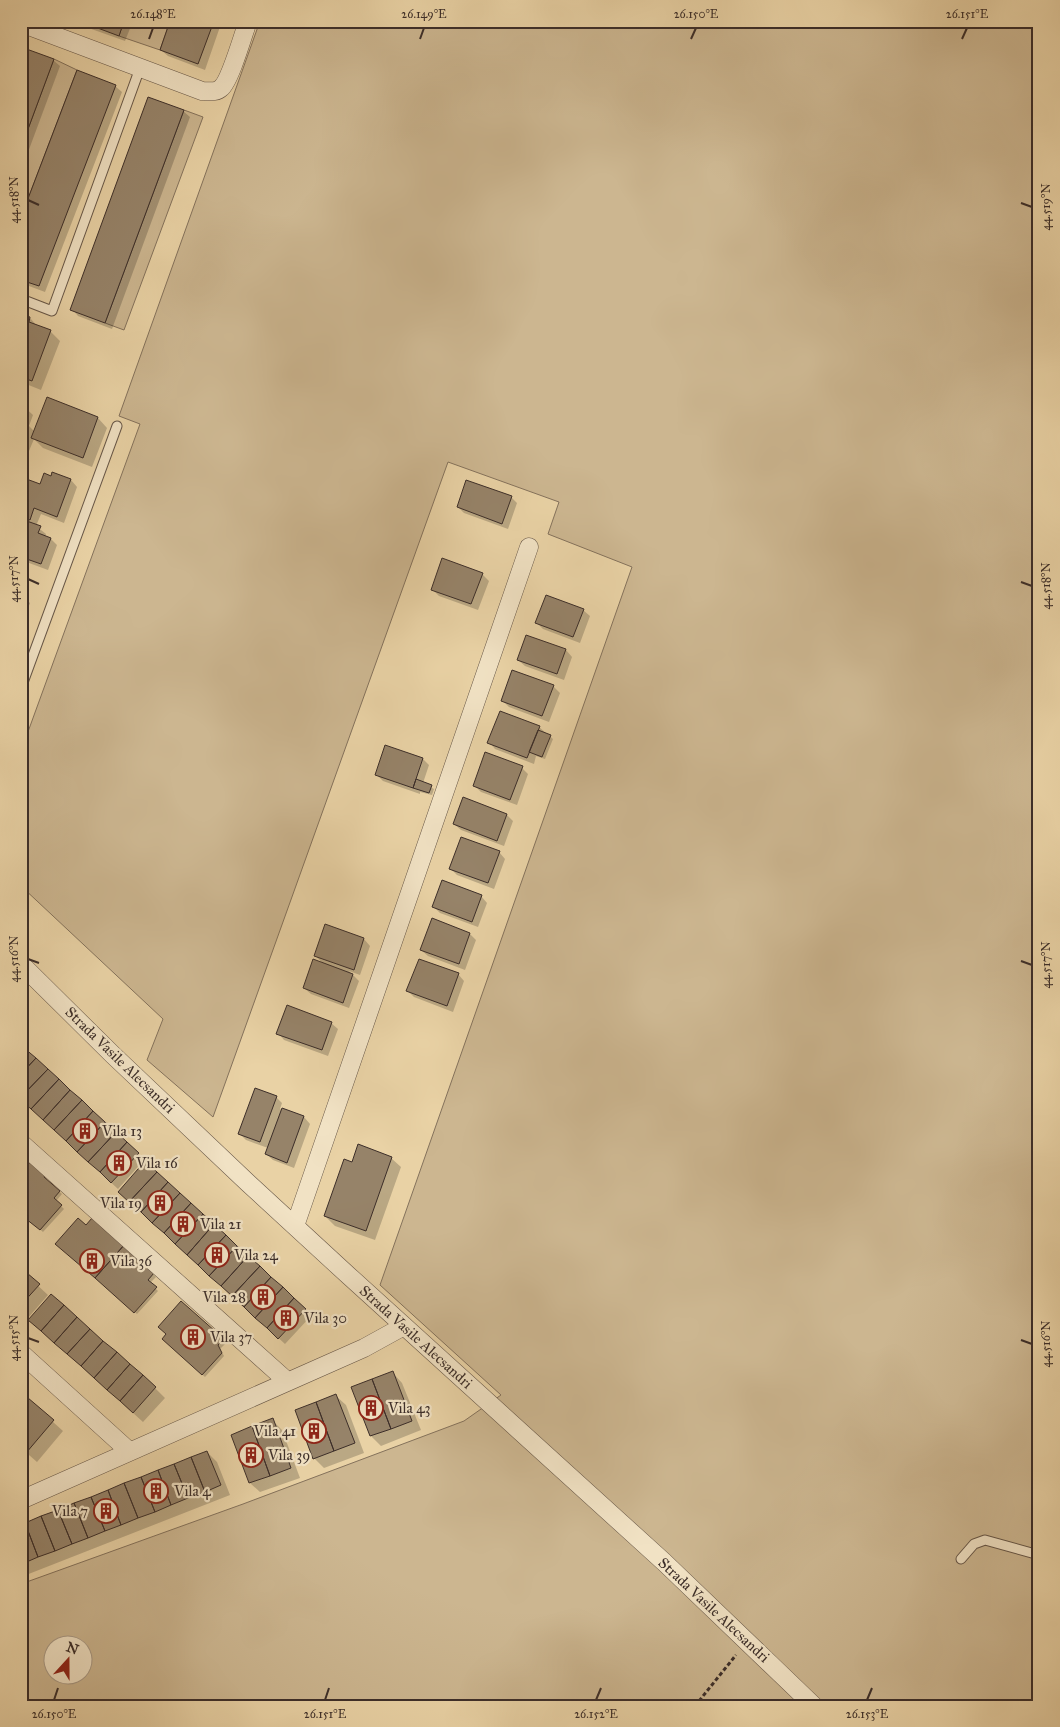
<svg xmlns="http://www.w3.org/2000/svg" width="1060" height="1727" viewBox="0 0 1060 1727" font-family="'IM FELL Great Primer',serif">
	<style>
		.green { fill: #ccb690; stroke: #84725c; fill-rule: evenodd }
		.shadow { fill: #0003 }
		.building { fill: #968369; stroke: #3c2e29 }
		.lines { fill: none; stroke-linecap: round; stroke-linejoin: round }
		.lane-casing { stroke: #675748; stroke-width: 11 }
		.street-casing { stroke: #675748; stroke-width: 19 }
		.path { stroke: #3c2e29; stroke-width: 3; stroke-dasharray: 4 2.5; stroke-linecap: butt }
		.lane { stroke: #f1e2c4; stroke-width: 9 }
		.street { stroke: #f1e2c4; stroke-width: 18 }
		.ticks { fill: none; stroke: #3c2e29; stroke-width: 2 }
		.labels { text-anchor: middle; dominant-baseline: central; stroke-width: 4.5; stroke-linejoin: round; paint-order: stroke }
		.street-label { font-size: 15px; fill: #3c2e29; stroke: #f1e2c4 }
		.poi-label { font-size: 15px; fill: #3c2e29; stroke: #f1e2c4; text-anchor: start }
		.neatline { fill: none; stroke: #3c2e29; stroke-width: 2 }
		.ticks-label { font-size: 12px; text-anchor: middle; fill: #3c2e29 }
	</style>
	<rect width="100%" height="100%" fill="#e9d2a5"/>
	<filter id="stains"><feTurbulence type="fractalNoise" baseFrequency=".004" numOctaves="4"/><feColorMatrix values="0 0 0 0 .2 0 0 0 0 .09 0 0 0 0 .02 0 0 0 .5 -.17"/></filter>
	<radialGradient id="worn" r=".72"><stop offset=".6" stop-color="#630" stop-opacity="0"/><stop offset="1" stop-color="#630" stop-opacity=".3"/></radialGradient>
	<path class="green" d="M 124,21 L 170,21 L 160,50 L 119,36 Z
		M 260,21 L 1039,21 L 1039,1706 L 21,1706 L 21,1584 L 243,1504 L 464,1421 L 501,1395 L 380,1285 L 632,567 L 548,534 L 559,502 L 448,462 L 213,1117 L 147,1060 L 163,1019 L 21,886 L 21,751 L 140,424 L 119,416 ZM 52,1644 L 82,1644 L 82,1674 L 52,1674 Z
		M 54,59 L 77,70 L 21,217 L 21,148 Z
		M 184,110 L 203,117 L 124,330 L 105,323 Z"/>
	<path class="shadow" d="M 78,21 L 133,21 L 125,41 L 83,26 Z
		M 172,21 L 222,21 L 205,70 L 168,56 L 161,50 Z
		M 21,48 L 53,60 L 60,66 L 21,171 Z
		M 115,86 L 122,92 L 45,292 L 21,283 L 21,221 Z
		M 183,111 L 190,117 L 112,329 L 78,316 L 72,309 Z
		M 21,315 L 30,318 L 38,327 L 50,331 L 60,341 L 41,390 L 21,382 Z
		M 21,404 L 33,415 L 29,426 L 35,432 L 98,418 L 107,428 L 92,467 L 43,448 L 34,439 L 24,463 L 21,462 Z
		M 53,473 L 71,480 L 77,487 L 64,523 L 41,514 L 36,526 L 46,534 L 45,537 L 51,539 L 57,545 L 48,570 L 21,560 L 21,479 L 41,485 L 51,477 Z
		M 511,497 L 517,503 L 508,529 L 464,513 L 458,507 Z
		M 482,574 L 489,581 L 478,610 L 439,596 L 432,589 Z
		M 21,595 L 30,603 L 25,616 L 29,620 L 24,635 L 21,634 Z
		M 583,610 L 590,616 L 580,643 L 543,629 L 537,623 Z
		M 526,636 L 566,650 L 572,657 L 564,680 L 525,666 L 518,660 Z
		M 553,686 L 560,693 L 549,722 L 509,707 L 503,701 Z
		M 539,727 L 553,739 L 545,759 L 536,756 L 534,764 L 495,749 L 489,742 Z
		M 386,746 L 423,759 L 429,765 L 423,783 L 434,789 L 432,795 L 420,792 L 420,794 L 383,781 L 376,774 Z
		M 522,768 L 528,774 L 517,805 L 481,792 L 474,785 Z
		M 464,799 L 507,815 L 513,821 L 504,846 L 461,830 L 454,824 Z
		M 499,852 L 505,859 L 494,889 L 457,875 L 451,869 Z
		M 481,896 L 487,903 L 478,927 L 440,913 L 434,907 Z
		M 432,920 L 470,934 L 476,940 L 465,970 L 428,956 L 421,950 Z
		M 364,939 L 370,946 L 360,975 L 349,971 L 359,981 L 349,1008 L 311,994 L 304,988 L 324,965 L 315,955 Z
		M 458,974 L 464,981 L 453,1012 L 414,997 L 408,991 Z
		M 331,1023 L 338,1029 L 328,1056 L 284,1040 L 278,1033 Z
		M 21,1046 L 144,1160 L 118,1189 L 21,1099 Z
		M 276,1097 L 282,1103 L 280,1109 L 304,1117 L 310,1124 L 294,1168 L 273,1160 L 266,1154 L 268,1148 L 246,1140 L 240,1134 Z
		M 391,1158 L 401,1167 L 375,1240 L 335,1226 L 325,1216 Z
		M 44,1176 L 47,1178 L 46,1180 L 62,1194 L 56,1201 L 64,1209 L 43,1232 L 21,1213 Z
		M 126,1198 L 305,1310 L 311,1316 L 285,1344 Z
		M 86,1227 L 108,1234 L 110,1232 L 156,1277 L 150,1283 L 158,1291 L 137,1314 L 60,1247 Z
		M 21,1270 L 48,1295 L 27,1319 L 21,1313 Z
		M 181,1303 L 226,1343 L 220,1349 L 224,1356 L 205,1377 L 163,1339 Z
		M 40,1329 L 155,1388 L 165,1398 L 143,1422 Z
		M 393,1373 L 402,1383 L 421,1430 L 381,1446 L 371,1436 L 353,1388 Z
		M 21,1393 L 63,1431 L 37,1462 L 21,1448 Z
		M 336,1396 L 346,1405 L 364,1453 L 324,1468 L 314,1458 Z
		M 272,1420 L 282,1430 L 300,1478 L 260,1492 L 250,1483 L 232,1435 Z
		M 207,1452 L 217,1462 L 230,1495 L 21,1577 L 21,1525 Z"/>
	<path class="building" d="M 79,21 L 124,21 L 119,36 Z
		M 170,21 L 214,21 L 198,64 L 160,50 Z
		M 21,47 L 54,59 L 21,148 Z
		M 77,70 L 116,85 L 39,286 L 21,280 L 21,217 Z
		M 148,97 L 184,110 L 105,323 L 70,310 Z
		M 21,314 L 30,317 L 29,322 L 51,330 L 32,381 L 21,377 Z
		M 47,397 L 98,417 L 83,458 L 31,438 Z
		M 21,420 L 27,422 L 21,436 Z
		M 52,472 L 71,479 L 57,517 L 34,508 L 30,520 L 21,517 L 21,477 L 40,484 L 44,473 L 51,476 Z
		M 466,480 L 512,496 L 502,524 L 457,507 Z
		M 21,519 L 41,526 L 38,533 L 51,538 L 41,564 L 21,557 Z
		M 442,558 L 483,573 L 471,604 L 431,590 Z
		M 546,595 L 584,609 L 573,637 L 535,623 Z
		M 526,635 L 566,649 L 557,674 L 517,660 Z
		M 512,670 L 554,685 L 542,716 L 501,701 Z
		M 500,711 L 540,726 L 527,758 L 487,743 Z
		M 538,730 L 551,735 L 542,757 L 529,752 Z
		M 385,745 L 423,758 L 413,788 L 375,775 Z
		M 485,752 L 523,766 L 510,800 L 473,786 Z
		M 416,779 L 432,785 L 429,793 L 413,788 Z
		M 463,797 L 507,814 L 497,841 L 453,824 Z
		M 461,837 L 500,851 L 488,883 L 449,869 Z
		M 442,880 L 482,895 L 472,922 L 432,907 Z
		M 432,918 L 470,933 L 459,964 L 420,950 Z
		M 325,924 L 364,938 L 354,970 L 314,956 Z
		M 313,959 L 353,974 L 343,1003 L 303,988 Z
		M 419,959 L 459,973 L 447,1006 L 406,991 Z
		M 287,1005 L 332,1022 L 322,1050 L 276,1034 Z
		M 24,1048 L 36,1058 L 21,1074 L 21,1051 Z
		M 36,1058 L 48,1069 L 21,1097 L 21,1074 Z
		M 48,1069 L 59,1079 L 31,1109 L 21,1100 L 21,1097 Z
		M 59,1079 L 70,1090 L 43,1120 L 31,1109 Z
		M 255,1088 L 277,1096 L 260,1142 L 238,1134 Z
		M 70,1090 L 82,1100 L 54,1130 L 43,1120 Z
		M 82,1100 L 93,1111 L 66,1141 L 54,1130 Z
		M 282,1108 L 304,1116 L 287,1163 L 265,1154 Z
		M 93,1111 L 105,1122 L 77,1152 L 66,1141 Z
		M 105,1122 L 116,1132 L 88,1162 L 77,1152 Z
		M 116,1132 L 127,1142 L 100,1172 L 88,1162 Z
		M 127,1142 L 139,1153 L 111,1183 L 100,1172 Z
		M 358,1144 L 392,1157 L 366,1231 L 324,1216 L 344,1159 L 352,1162 Z
		M 21,1154 L 30,1162 L 21,1172 Z
		M 145,1161 L 157,1172 L 129,1202 L 118,1192 Z
		M 30,1162 L 45,1175 L 44,1177 L 60,1191 L 54,1198 L 62,1205 L 40,1230 L 21,1215 L 21,1172 Z
		M 157,1172 L 168,1182 L 141,1212 L 129,1202 Z
		M 168,1182 L 180,1193 L 152,1223 L 141,1212 Z
		M 180,1193 L 191,1203 L 164,1233 L 152,1223 Z
		M 191,1203 L 203,1214 L 175,1244 L 164,1233 Z
		M 203,1214 L 214,1224 L 187,1255 L 175,1244 Z
		M 78,1218 L 86,1225 L 92,1218 L 108,1233 L 125,1244 L 95,1278 L 55,1244 Z
		M 214,1224 L 226,1235 L 198,1265 L 187,1255 Z
		M 226,1235 L 237,1246 L 209,1276 L 198,1265 Z
		M 125,1244 L 154,1273 L 148,1280 L 157,1287 L 134,1313 L 95,1278 Z
		M 237,1246 L 248,1256 L 221,1286 L 209,1276 Z
		M 248,1256 L 260,1266 L 232,1296 L 221,1286 Z
		M 260,1266 L 271,1277 L 244,1307 L 232,1296 Z
		M 27,1273 L 40,1284 L 21,1305 L 21,1279 Z
		M 271,1277 L 283,1287 L 255,1318 L 244,1307 Z
		M 283,1287 L 294,1298 L 267,1328 L 255,1318 Z
		M 51,1294 L 64,1305 L 41,1331 L 28,1320 Z
		M 294,1298 L 306,1309 L 278,1339 L 267,1328 Z
		M 181,1301 L 224,1339 L 218,1345 L 222,1353 L 202,1375 L 162,1339 L 166,1334 L 158,1327 Z
		M 64,1305 L 77,1317 L 54,1343 L 41,1331 Z
		M 77,1317 L 90,1329 L 67,1354 L 54,1343 Z
		M 90,1329 L 103,1341 L 81,1366 L 67,1354 Z
		M 103,1341 L 117,1352 L 94,1378 L 81,1366 Z
		M 117,1352 L 130,1364 L 107,1390 L 94,1378 Z
		M 130,1364 L 143,1375 L 120,1401 L 107,1390 Z
		M 393,1371 L 412,1421 L 391,1429 L 372,1379 Z
		M 143,1375 L 156,1387 L 133,1413 L 120,1401 Z
		M 372,1379 L 391,1429 L 370,1436 L 351,1387 Z
		M 21,1392 L 54,1420 L 26,1453 L 21,1448 Z
		M 336,1394 L 355,1443 L 334,1451 L 316,1402 Z
		M 316,1402 L 334,1451 L 313,1459 L 295,1410 Z
		M 273,1418 L 291,1468 L 270,1476 L 252,1426 Z
		M 252,1426 L 270,1476 L 249,1483 L 231,1435 Z
		M 207,1451 L 221,1485 L 205,1492 L 191,1457 Z
		M 191,1457 L 205,1492 L 188,1498 L 174,1464 Z
		M 174,1464 L 188,1498 L 171,1505 L 158,1470 Z
		M 158,1470 L 171,1505 L 155,1512 L 141,1477 Z
		M 141,1477 L 155,1512 L 138,1518 L 124,1483 Z
		M 124,1483 L 138,1518 L 121,1525 L 108,1490 Z
		M 108,1490 L 121,1525 L 105,1531 L 91,1497 Z
		M 91,1497 L 105,1531 L 88,1538 L 74,1503 Z
		M 74,1503 L 88,1538 L 72,1544 L 58,1510 Z
		M 58,1510 L 72,1544 L 55,1551 L 41,1516 Z
		M 41,1516 L 55,1551 L 38,1557 L 25,1523 Z
		M 25,1523 L 38,1557 L 22,1564 L 21,1524 Z"/>
	<g class="lines">
		<defs>
			<path id="lane" d="M 21,299 L 52,311 L 140,68
				M 21,688 L 117,426
				M 961,1559 L 974,1544 L 985,1540 L 1039,1555"/>
			<path id="street" d="M 21,23 L 202,91 C 208,91 216,93 221,88 C 230,81 243,35 248,21
				M 21,964 L 113,1055 L 248,1183 L 349,1276 L 664,1562 L 814,1706
				M 21,1143 L 287,1381
				M 295,1226 L 529,547
				M 21,1353 L 129,1451
				M 21,1500 L 364,1348 L 404,1326"/>
		</defs>
		<use href="#lane" class="lane-casing"/>
		<use href="#street" class="street-casing"/>
		<path class="path" d="M 695,1706 L 736,1655"/>
		<use href="#lane" class="lane"/>
		<use href="#street" class="street"/>
	</g>
	<path class="ticks" d="M 149,39 L 153,28M 420,39 L 424,28M 691,39 L 696,28M 962,39 L 967,28M 28,200 L 39,205M 1021,203 L 1032,207M 28,579 L 39,584M 1021,582 L 1032,586M 28,959 L 39,963M 1021,961 L 1032,965M 28,1338 L 39,1342M 1021,1340 L 1032,1344M 54,1700 L 58,1688M 325,1700 L 329,1688M 596,1700 L 601,1688M 867,1700 L 872,1688"/>
	<defs>
		<symbol id="building-ring" viewBox="-11 -11 22 22"><circle r="9.5" fill="#f1e2c4" stroke="#8f2418" stroke-width="1.5"/><path d="M-4-6H4V6H1V3H-1V6H-4ZM-2.5-4.3h1.7v1.8h-1.7ZM.8-4.3h1.7v1.8H.8ZM-2.5-1h1.7V.8h-1.7ZM.8-1h1.7V.8H.8Z" fill="#8f2418"/></symbol>
	</defs>
	<g fill-rule="evenodd">
		<use href="#building-ring" x="71" y="1117" width="28" height="28"/>
		<use href="#building-ring" x="105" y="1149" width="28" height="28"/>
		<use href="#building-ring" x="146" y="1189" width="28" height="28"/>
		<use href="#building-ring" x="169" y="1210" width="28" height="28"/>
		<use href="#building-ring" x="203" y="1241" width="28" height="28"/>
		<use href="#building-ring" x="78" y="1247" width="28" height="28"/>
		<use href="#building-ring" x="249" y="1283" width="28" height="28"/>
		<use href="#building-ring" x="272" y="1304" width="28" height="28"/>
		<use href="#building-ring" x="179" y="1323" width="28" height="28"/>
		<use href="#building-ring" x="357" y="1394" width="28" height="28"/>
		<use href="#building-ring" x="300" y="1417" width="28" height="28"/>
		<use href="#building-ring" x="237" y="1441" width="28" height="28"/>
		<use href="#building-ring" x="142" y="1477" width="28" height="28"/>
		<use href="#building-ring" x="92" y="1497" width="28" height="28"/>
	</g>
	<g class="labels">
		<g class="street-label">
			<text transform="translate(120 1060) rotate(44)">Strada Vasile Alecsandri</text>
			<text transform="translate(416 1337) rotate(42)">Strada Vasile Alecsandri</text>
			<text transform="translate(714 1610) rotate(43)">Strada Vasile Alecsandri</text>
		</g>
		<g class="poi-label">
			<text x="102" y="1131">Vila 13</text>
			<text x="136" y="1163">Vila 16</text>
			<text x="142" y="1203" text-anchor="end">Vila 19</text>
			<text x="200" y="1224">Vila 21</text>
			<text x="234" y="1255">Vila 24</text>
			<text x="110" y="1261">Vila 36</text>
			<text x="246" y="1297" text-anchor="end">Vila 28</text>
			<text x="304" y="1318">Vila 30</text>
			<text x="210" y="1337">Vila 37</text>
			<text x="388" y="1408">Vila 43</text>
			<text x="296" y="1431" text-anchor="end">Vila 41</text>
			<text x="268" y="1455">Vila 39</text>
			<text x="174" y="1491">Vila 4</text>
			<text x="88" y="1511" text-anchor="end">Vila 7</text>
		</g>
	</g>
	<rect width="1060" height="1727" fill="none" stroke="#e9d2a5" stroke-width="55"/>
	<g transform="translate(68 1660) rotate(21)"><circle r="24" fill="#f1e2c4" stroke="#a99a86"/>
	<path d="M0-4L9 19L0 12L-9 19Z" fill="#8f2418"/>
	<text y="-8" font-size="14" font-weight="bold" text-anchor="middle" fill="#3c2e29">N</text>
	</g>
	<rect x="28" y="28" width="1004" height="1672" class="neatline"/>
	<g class="ticks-label">
		<text x="153" y="18">26.148°E</text>
		<text x="424" y="18">26.149°E</text>
		<text x="696" y="18">26.150°E</text>
		<text x="967" y="18">26.151°E</text>
		<text transform="translate(14 200) rotate(-90)" y="4">44.518°N</text>
		<text transform="translate(1046 207) rotate(-90)" y="4">44.519°N</text>
		<text transform="translate(14 579) rotate(-90)" y="4">44.517°N</text>
		<text transform="translate(1046 586) rotate(-90)" y="4">44.518°N</text>
		<text transform="translate(14 959) rotate(-90)" y="4">44.516°N</text>
		<text transform="translate(1046 965) rotate(-90)" y="4">44.517°N</text>
		<text transform="translate(14 1338) rotate(-90)" y="4">44.515°N</text>
		<text transform="translate(1046 1344) rotate(-90)" y="4">44.516°N</text>
		<text x="54" y="1718">26.150°E</text>
		<text x="325" y="1718">26.151°E</text>
		<text x="596" y="1718">26.152°E</text>
		<text x="867" y="1718">26.153°E</text>
	</g>
	<rect width="100%" height="100%" filter="url(#stains)"/>
	<rect width="100%" height="100%" fill="url(#worn)"/>
</svg>
